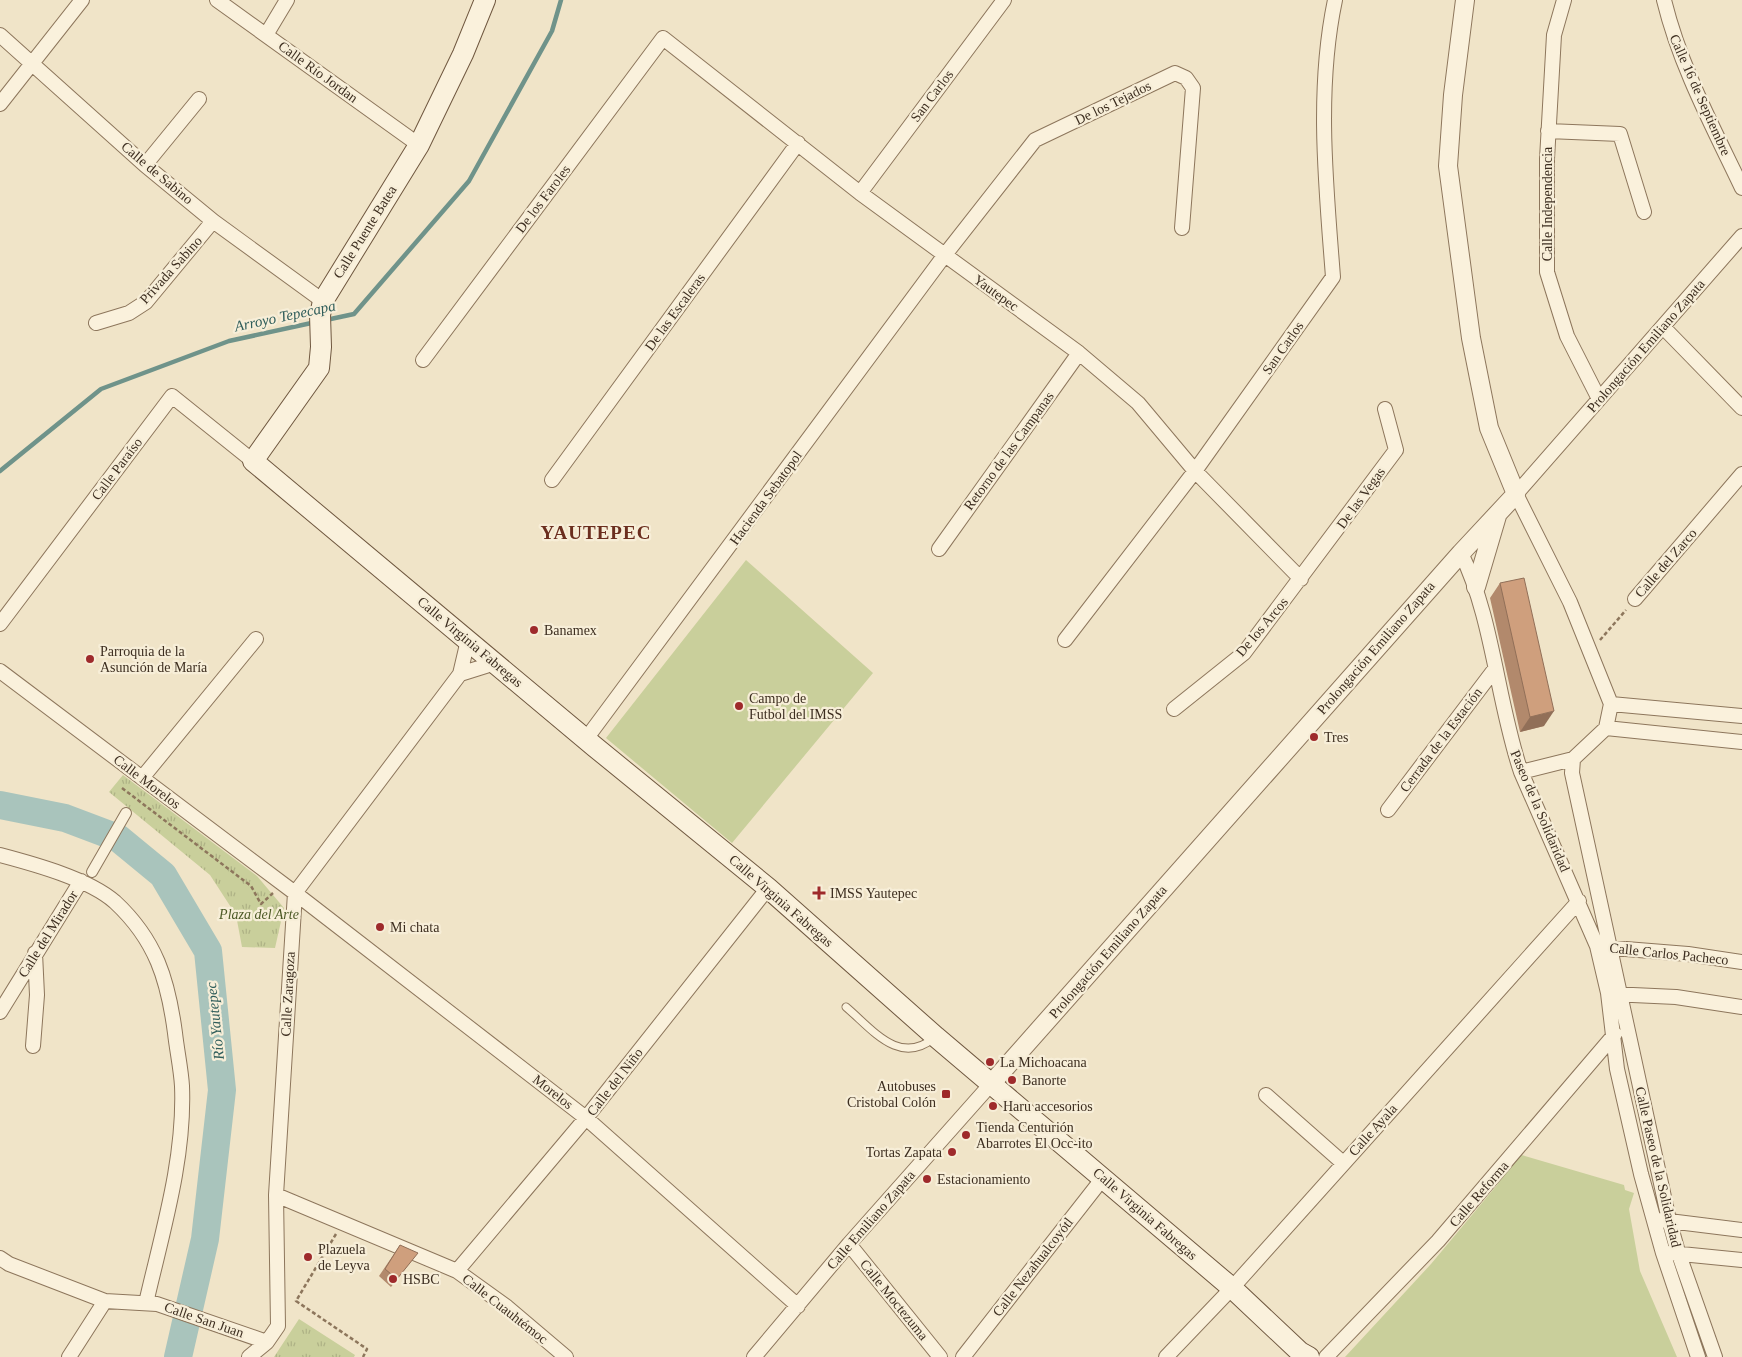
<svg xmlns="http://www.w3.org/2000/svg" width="1742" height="1357" viewBox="0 0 1742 1357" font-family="Georgia,serif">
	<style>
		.park { fill: url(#park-tufts) }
		.pitch { fill: #c9cf9b }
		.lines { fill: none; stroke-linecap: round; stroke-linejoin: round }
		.stream { stroke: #6f938a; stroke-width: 4.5 }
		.river { stroke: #a9c4bc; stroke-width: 28 }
		.service-casing { stroke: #8d765c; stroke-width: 9 }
		.pedestrian-casing { stroke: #8d765c; stroke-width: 12 }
		.minor-casing { stroke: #8d765c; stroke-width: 16 }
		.tertiary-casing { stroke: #8d765c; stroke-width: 20 }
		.secondary-casing { stroke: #6f573f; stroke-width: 22 }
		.path { stroke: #8d765c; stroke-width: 2.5; stroke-dasharray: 4 2.5; stroke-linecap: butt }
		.service { stroke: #faf1dc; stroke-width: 7 }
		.pedestrian { stroke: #faf1dc; stroke-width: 10 }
		.minor { stroke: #faf1dc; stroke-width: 14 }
		.tertiary { stroke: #faf1dc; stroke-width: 18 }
		.secondary { stroke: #faf1dc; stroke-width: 20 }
		.wall { fill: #b2896c }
		.shaded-wall { fill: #916f58 }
		.building { fill: #cf9f7d; stroke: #916f58 }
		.poi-dot { fill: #9e2a2b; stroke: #f7eed8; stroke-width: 2 }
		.labels { text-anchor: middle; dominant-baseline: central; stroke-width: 4.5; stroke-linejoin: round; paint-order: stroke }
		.street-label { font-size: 14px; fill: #3d2e20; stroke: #f7eed8 }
		.poi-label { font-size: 14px; fill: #3d2e20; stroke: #f7eed8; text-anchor: start }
		.park-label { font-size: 14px; font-style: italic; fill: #4d5a26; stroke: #f7eed8 }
		.water-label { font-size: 15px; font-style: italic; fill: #2f5d5a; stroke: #f7eed8 }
		.district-label { font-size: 19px; font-weight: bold; letter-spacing: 1px; fill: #6b2e1e; stroke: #f7eed8 }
	</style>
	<defs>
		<pattern id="park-tufts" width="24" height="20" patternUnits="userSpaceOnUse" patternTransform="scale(1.25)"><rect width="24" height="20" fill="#c9cf9b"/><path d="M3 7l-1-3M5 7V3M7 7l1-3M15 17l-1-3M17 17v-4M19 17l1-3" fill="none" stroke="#aeb285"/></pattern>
	</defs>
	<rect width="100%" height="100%" fill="#f0e4c8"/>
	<path class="park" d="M 123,775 L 257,876 L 284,908 L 275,948 L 242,947 L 236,915 L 210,875 L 109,792 Z
		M 299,1319 L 355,1355 L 354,1357 L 274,1357 Z"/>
	<path class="pitch" d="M 746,560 L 873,673 L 732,843 L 606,738 Z
		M 1515,1153 L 1624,1185 L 1625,1190 L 1634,1193 L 1629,1209 L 1640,1271 L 1677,1357 L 1345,1357 L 1431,1264 L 1497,1185 Z"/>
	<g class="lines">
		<path class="stream" d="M 326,320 L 354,314 L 469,181 L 552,31 L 561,0
			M 0,471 L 101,389 L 229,341 L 316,322"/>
		<path class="river" d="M 0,805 L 65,818 L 118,838 L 163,875 L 208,951 L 222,1090 L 205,1239 L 178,1357"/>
		<defs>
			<path id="service" d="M 846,1007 C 873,1030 899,1066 934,1038"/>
			<path id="pedestrian" d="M 92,872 L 126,813"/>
			<path id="minor" d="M 217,0 L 419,145
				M 1564,0 L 1554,35 L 1547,159 L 1547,272 L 1567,336 L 1599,399
				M 1664,0 C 1680,66 1713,127 1742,188
				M 0,35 L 145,165 L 213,221 L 323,301
				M 266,35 L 287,0
				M 0,104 L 82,0
				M 1548,131 L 1620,134 L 1644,212
				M 145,165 L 199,99
				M 860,193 L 1004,0
				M 96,323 L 129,313 L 146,302 L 213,221
				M 1663,327 L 1742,408
				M 423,360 L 663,38 L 860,193 L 1079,353 L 1138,403 L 1195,471 L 1301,579
				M 552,480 L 798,143
				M 939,549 L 1079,353
				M 1461,553 C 1493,618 1497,701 1521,772 L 1597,946 L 1608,993 L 1617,1069 L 1641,1174 L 1663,1253 L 1698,1357
				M 1635,599 L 1742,474
				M 0,624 L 172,396 L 253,461
				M 1065,640 L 1195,471 L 1333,277 C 1326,186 1316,90 1335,0
				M 0,671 L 295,893 L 586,1118 L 798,1306
				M 460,674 L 468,640
				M 1611,704 L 1742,716
				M 1174,709 L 1244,653 L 1396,450 L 1385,409
				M 1606,728 L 1742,742
				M 586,739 L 944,256 L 1035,140 L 1175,73 L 1186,78 L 1193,88 L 1182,228
				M 1521,772 L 1573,759
				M 142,778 L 256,639
				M 1388,810 L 1494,670
				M 0,855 C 34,864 89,879 115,902 C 156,940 168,980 175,1033 C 177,1051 181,1069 182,1086 C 185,1159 162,1233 146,1303
				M 1601,947 L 1688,954 L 1742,962
				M 1611,994 L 1676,997 L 1742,1007
				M 0,1012 L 81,881
				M 33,1046 L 37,995 L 35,953
				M 1266,1095 L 1343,1163
				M 276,1195 L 457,1271 L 507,1307 L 566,1357
				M 1661,1220 L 1742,1230
				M 849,1244 L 940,1357
				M 1671,1253 L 1742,1260
				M 0,1258 L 9,1264 L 105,1301 L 157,1304 L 267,1342
				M 457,1271 L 586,1118 L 768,888
				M 69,1357 L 105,1301
				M 249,1357 L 267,1342 L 278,1326 L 276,1195 L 295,893 L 460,674 L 495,663
				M 754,1357 L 849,1244 L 991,1084
				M 963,1357 L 1103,1178
				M 1166,1357 L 1232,1288 L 1579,901
				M 1326,1357 L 1438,1241 L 1615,1034
				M 1715,1357 L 1678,1252 L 1669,1220 L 1572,773 L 1573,759 L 1606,728 L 1611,704 L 1570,602 L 1516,494 L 1742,236"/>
			<path id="tertiary" d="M 1476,587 L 1497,516
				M 991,1084 L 1461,553 L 1516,494 L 1489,428 L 1471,338 L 1448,166 L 1453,95 L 1465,0"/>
			<path id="secondary" d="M 485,0 L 463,54 L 419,145 L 323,301 L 320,315 L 321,347 L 319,368 L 253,461 L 595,747 L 768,888 L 936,1037 L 1232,1288 L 1300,1352 L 1309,1357"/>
		</defs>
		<use href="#service" class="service-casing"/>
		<use href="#pedestrian" class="pedestrian-casing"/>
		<use href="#minor" class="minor-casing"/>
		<use href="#tertiary" class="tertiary-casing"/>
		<use href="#secondary" class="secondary-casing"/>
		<path class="path" d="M 1600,640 L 1626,610
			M 122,788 L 251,886 L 261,904 L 273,893
			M 336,1234 L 296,1301 L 367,1349 L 363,1357"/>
		<use href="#service" class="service"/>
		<use href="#pedestrian" class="pedestrian"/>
		<use href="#minor" class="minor"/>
		<use href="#tertiary" class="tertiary"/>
		<use href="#secondary" class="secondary"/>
	</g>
	<path class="wall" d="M 1500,583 L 1544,726 L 1520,732 L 1490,598 Z
		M 400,1245 L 412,1260 L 391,1287 L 379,1276 Z"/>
	<path class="shaded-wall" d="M 1554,711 L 1544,726 L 1520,732 L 1530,717 Z"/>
	<path class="building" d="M 1524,578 L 1554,711 L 1530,717 L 1500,583 Z
		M 400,1245 L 418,1253 L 397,1279 L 385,1269 Z"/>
	<g class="poi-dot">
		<circle cx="534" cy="630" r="5"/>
		<circle cx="90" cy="659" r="5"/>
		<circle cx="739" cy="706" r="5"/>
		<circle cx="1314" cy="737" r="5"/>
		<path d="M816.5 885.5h5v5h5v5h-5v5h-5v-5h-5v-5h5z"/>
		<circle cx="380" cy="927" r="5"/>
		<circle cx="990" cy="1062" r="5"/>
		<circle cx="1012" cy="1080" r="5"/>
		<rect x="941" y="1089" width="10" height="10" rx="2.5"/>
		<circle cx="993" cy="1106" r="5"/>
		<circle cx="966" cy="1135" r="5"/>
		<circle cx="952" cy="1152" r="5"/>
		<circle cx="927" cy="1179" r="5"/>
		<circle cx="308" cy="1257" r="5"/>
		<circle cx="393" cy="1279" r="5"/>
	</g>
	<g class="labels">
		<g class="street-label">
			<text transform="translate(318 72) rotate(36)">Calle Río Jordan</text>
			<text transform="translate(1700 95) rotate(66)">Calle 16 de Septiembre</text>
			<text transform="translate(932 96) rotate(-53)">San Carlos</text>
			<text transform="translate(1113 103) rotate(-26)">De los Tejados</text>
			<text transform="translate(157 173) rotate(40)">Calle de Sabino</text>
			<text transform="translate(543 199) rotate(-53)">De los Faroles</text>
			<text transform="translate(1547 204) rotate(-90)">Calle Independencia</text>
			<text transform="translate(365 232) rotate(-58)">Calle Puente Batea</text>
			<text transform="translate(171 270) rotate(-48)">Privada Sabino</text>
			<text transform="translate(996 293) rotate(36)">Yautepec</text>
			<text transform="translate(675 312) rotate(-54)">De las Escaleras</text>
			<text transform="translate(1646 346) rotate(-49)">Prolongación Emiliano Zapata</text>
			<text transform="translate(1283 348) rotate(-55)">San Carlos</text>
			<text transform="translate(1009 451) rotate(-54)">Retorno de las Campanas</text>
			<text transform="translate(117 469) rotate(-53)">Calle Paraíso</text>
			<text transform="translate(766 498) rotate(-54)">Hacienda Sebatopol</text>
			<text transform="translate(1361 498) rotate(-54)">De las Vegas</text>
			<text transform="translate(1666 563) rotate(-49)">Calle del Zarco</text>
			<text transform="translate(1262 627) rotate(-50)">De los Arcos</text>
			<text transform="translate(470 642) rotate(40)">Calle Virginia Fabregas</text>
			<text transform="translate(1376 648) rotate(-49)">Prolongación Emiliano Zapata</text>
			<text transform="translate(1441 740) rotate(-53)">Cerrada de la Estación</text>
			<text transform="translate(147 782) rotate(37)">Calle Morelos</text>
			<text transform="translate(1540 811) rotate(67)">Paseo de la Solidaridad</text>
			<text transform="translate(781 901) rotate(41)">Calle Virginia Fabregas</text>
			<text transform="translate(48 934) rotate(-58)">Calle del Mirador</text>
			<text transform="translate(1108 952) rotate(-49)">Prolongación Emiliano Zapata</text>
			<text transform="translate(1669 954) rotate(6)">Calle Carlos Pacheco</text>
			<text transform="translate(288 994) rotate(-87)">Calle Zaragoza</text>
			<text transform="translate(615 1082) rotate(-52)">Calle del Niño</text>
			<text transform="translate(553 1092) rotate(38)">Morelos</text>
			<text transform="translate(1373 1130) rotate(-48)">Calle Ayala</text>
			<text transform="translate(1658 1167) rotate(77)">Calle Paseo de la Solidaridad</text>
			<text transform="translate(1479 1194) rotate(-49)">Calle Reforma</text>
			<text transform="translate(1145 1214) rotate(41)">Calle Virginia Fabregas</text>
			<text transform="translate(871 1220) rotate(-49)">Calle Emiliano Zapata</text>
			<text transform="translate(1033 1267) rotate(-52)">Calle Nezahualcoyótl</text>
			<text transform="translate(894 1300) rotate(51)">Calle Moctezuma</text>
			<text transform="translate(505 1309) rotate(38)">Calle Cuauhtémoc</text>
			<text transform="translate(204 1320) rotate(19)">Calle San Juan</text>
		</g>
		<g class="poi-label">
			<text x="544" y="630">Banamex</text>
			<text x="100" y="651">Parroquia de la<tspan x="100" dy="16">Asunción de María</tspan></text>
			<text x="749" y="698">Campo de<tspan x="749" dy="16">Futbol del IMSS</tspan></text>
			<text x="1324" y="737">Tres</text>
			<text x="830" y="893">IMSS Yautepec</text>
			<text x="390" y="927">Mi chata</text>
			<text x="1000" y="1062">La Michoacana</text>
			<text x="1022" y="1080">Banorte</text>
			<text x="936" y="1086" text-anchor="end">Autobuses<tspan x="936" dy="16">Cristobal Colón</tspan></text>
			<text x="1003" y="1106">Haru accesorios</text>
			<text x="976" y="1127">Tienda Centurión<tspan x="976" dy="16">Abarrotes El Occ-ito</tspan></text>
			<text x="942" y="1152" text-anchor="end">Tortas Zapata</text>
			<text x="937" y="1179">Estacionamiento</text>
			<text x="318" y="1249">Plazuela<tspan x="318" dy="16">de Leyva</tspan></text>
			<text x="403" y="1279">HSBC</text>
		</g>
		<g class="park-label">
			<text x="259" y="914">Plaza del Arte</text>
		</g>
		<g class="water-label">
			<text transform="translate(285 316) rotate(-12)">Arroyo Tepecapa</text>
			<text transform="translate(215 1021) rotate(-96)">Río Yautepec</text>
		</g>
		<g class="district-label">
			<text x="596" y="532">YAUTEPEC</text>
		</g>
	</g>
</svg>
